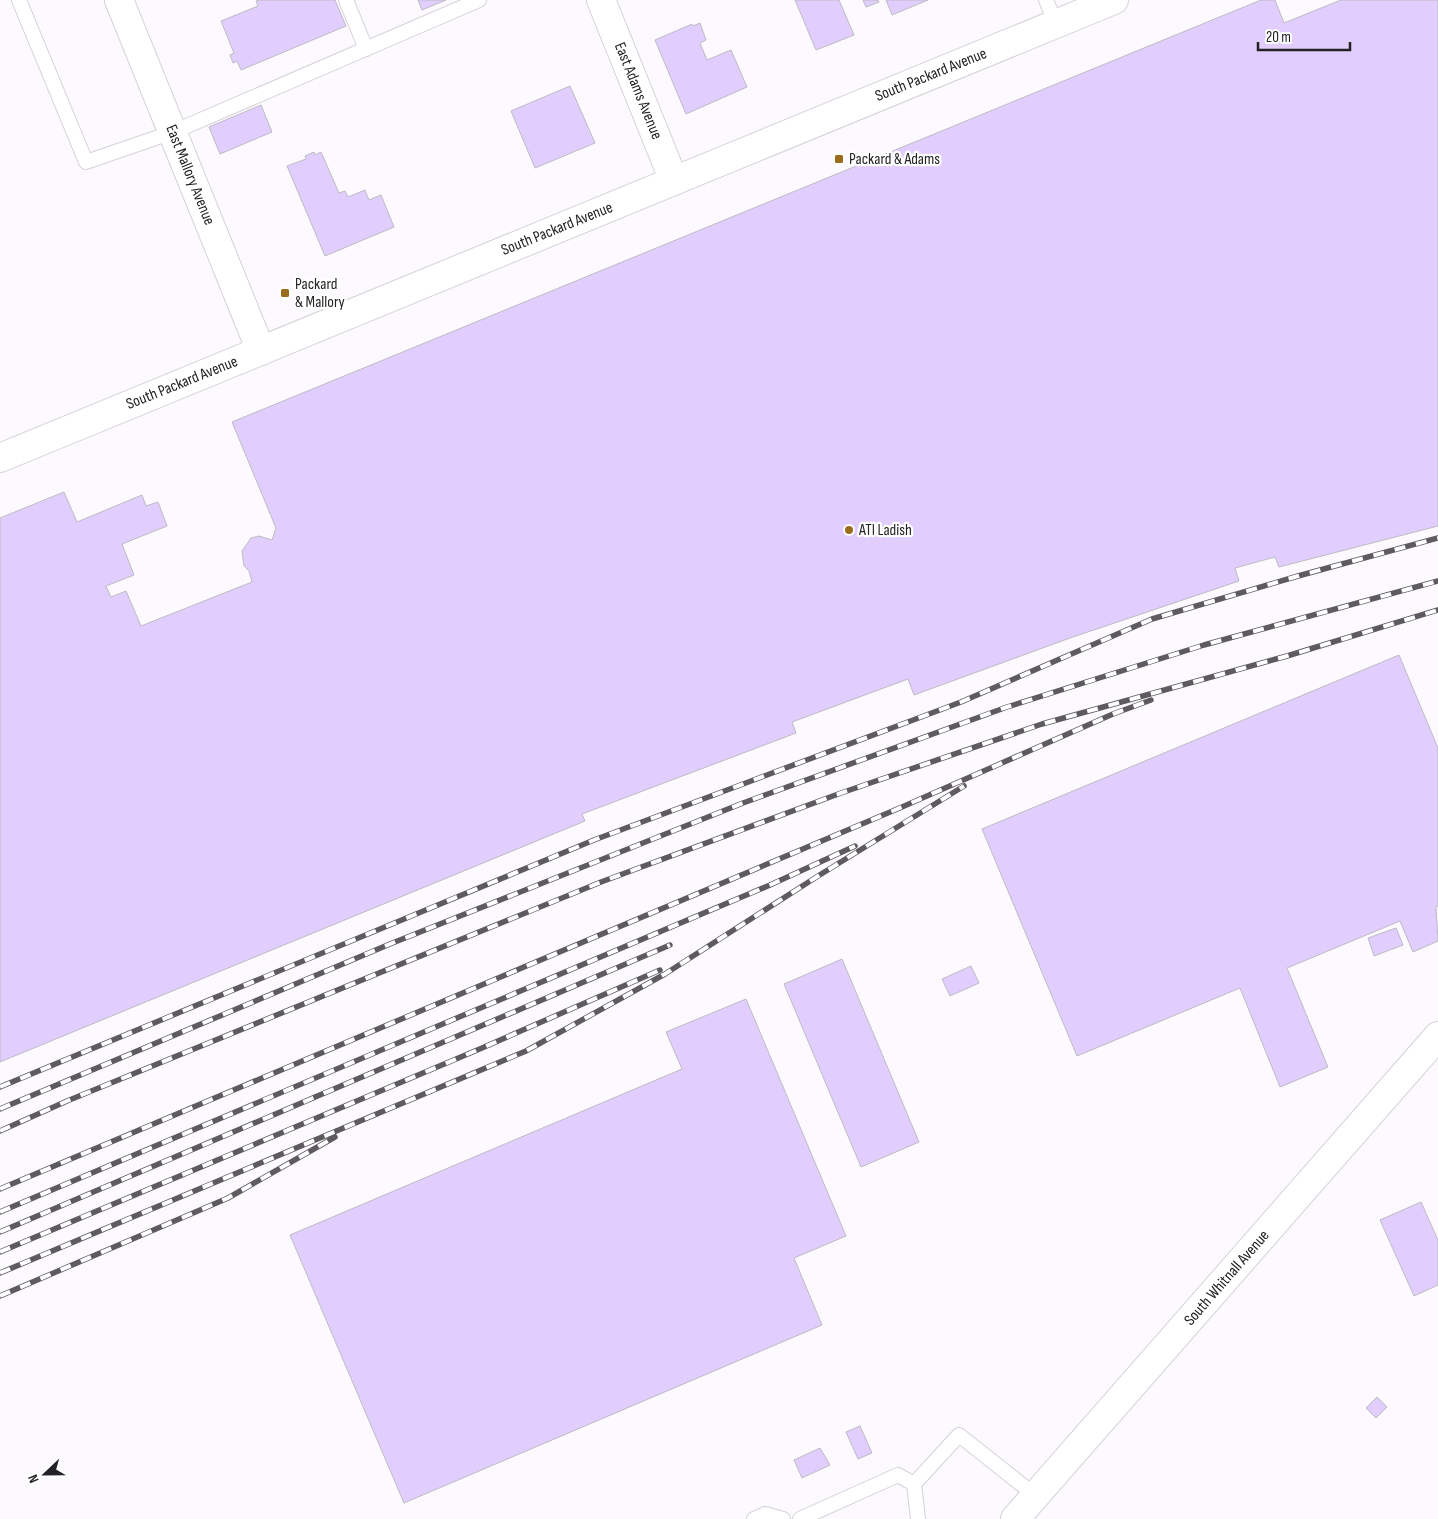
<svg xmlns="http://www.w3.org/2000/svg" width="1438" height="1519" viewBox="0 0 1438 1519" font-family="'Sofia Sans Condensed',sans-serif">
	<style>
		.building { fill: #e1cdfe; stroke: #bdbbc1 }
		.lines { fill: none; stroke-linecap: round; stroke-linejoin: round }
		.service-casing { stroke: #d4d2d7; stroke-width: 16 }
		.minor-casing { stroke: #d4d2d7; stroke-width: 30 }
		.tertiary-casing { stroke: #d4d2d7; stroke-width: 30 }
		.service { stroke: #fff; stroke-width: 14 }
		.minor { stroke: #fff; stroke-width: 28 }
		.tertiary { stroke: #fff; stroke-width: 28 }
		.rail-casing { stroke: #5d5b5e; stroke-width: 5.5 }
		.rail { stroke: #fff; stroke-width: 4; stroke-dasharray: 11; stroke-linecap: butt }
		.poi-dot { fill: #996d1c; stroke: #fff; stroke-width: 2 }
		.labels { text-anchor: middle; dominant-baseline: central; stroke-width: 4.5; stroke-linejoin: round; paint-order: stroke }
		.street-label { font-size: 16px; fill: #232224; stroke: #fff }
		.poi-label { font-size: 16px; fill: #232224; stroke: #fff; text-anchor: start }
	</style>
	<rect width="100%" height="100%" fill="#fcfaff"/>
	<path class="building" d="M 260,0 L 335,0 L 346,26 L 241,70 L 237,61 L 233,63 L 230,55 L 234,53 L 221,21 L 258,6 L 256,1 Z
		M 418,0 L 446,0 L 422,10 Z
		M 795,0 L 839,0 L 854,35 L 816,50 Z
		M 863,0 L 878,0 L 879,2 L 866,7 Z
		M 886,0 L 928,0 L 892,15 Z
		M 1261,0 L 1275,0 L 1284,23 L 1341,0 L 1438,0 L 1438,526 L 1279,567 L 1275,557 L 1235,568 L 1239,581 L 1070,638 L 914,695 L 908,679 L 792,722 L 796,733 L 582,814 L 585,821 L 0,1062 L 0,518 L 64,492 L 77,522 L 142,495 L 146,506 L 158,502 L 167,526 L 122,544 L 134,575 L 106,586 L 111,597 L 126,591 L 141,626 L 252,582 L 249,571 L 244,566 L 242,551 L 251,538 L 259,536 L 272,540 L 276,528 L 232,422 Z
		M 700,23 L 706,40 L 700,43 L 707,60 L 731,50 L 747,87 L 686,114 L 655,40 L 692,24 L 693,26 Z
		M 570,86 L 595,143 L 535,168 L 511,111 Z
		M 261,105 L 272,132 L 220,154 L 209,127 Z
		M 314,152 L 315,155 L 321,152 L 339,193 L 345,191 L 348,197 L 365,190 L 369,200 L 381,195 L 394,227 L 325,256 L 287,166 L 306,159 L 305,156 Z
		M 1399,655 L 1438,748 L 1438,906 L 1436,907 L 1438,941 L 1413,952 L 1400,921 L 1287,968 L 1328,1067 L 1280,1087 L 1240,988 L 1077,1056 L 982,829 Z
		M 1396,928 L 1403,945 L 1374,956 L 1368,938 Z
		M 842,959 L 919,1142 L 861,1167 L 784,984 Z
		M 971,966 L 979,983 L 950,996 L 942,979 Z
		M 746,999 L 846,1236 L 794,1258 L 822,1325 L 404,1503 L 290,1235 L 682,1069 L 666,1032 Z
		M 1421,1202 L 1438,1240 L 1438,1285 L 1414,1296 L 1380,1220 Z
		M 1377,1397 L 1387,1407 L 1376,1418 L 1366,1408 Z
		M 860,1426 L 872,1453 L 858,1459 L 846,1432 Z
		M 820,1448 L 830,1465 L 802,1478 L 794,1460 Z"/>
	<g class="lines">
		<defs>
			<path id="service" d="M 19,0 L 86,162 L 173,132 L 479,0
				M 346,0 L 366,49
				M 1046,0 L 1056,24
				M 754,1519 L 765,1514 L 783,1519
				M 800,1519 L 898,1475 L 914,1484
				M 918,1519 L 914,1484 L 959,1435 L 1036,1496"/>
			<path id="minor" d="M 119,0 L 261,351
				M 601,0 L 674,181"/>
			<path id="tertiary" d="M 0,458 L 1114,0
				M 1015,1519 L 1438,1036"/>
		</defs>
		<use href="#service" class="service-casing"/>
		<use href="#minor" class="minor-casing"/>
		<use href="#tertiary" class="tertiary-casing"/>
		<use href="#service" class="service"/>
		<use href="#minor" class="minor"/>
		<use href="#tertiary" class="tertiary"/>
		<defs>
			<path id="rail" d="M 0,1087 L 594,840 L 961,702 L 1152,619 L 1298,576 L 1438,538
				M 0,1109 L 390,944 L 743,803 L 1007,707 L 1204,645 L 1438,581
				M 0,1131 L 67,1101 L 601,882 L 841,793 L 1042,724 L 1287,656 L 1438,610
				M 0,1189 L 902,807 L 1113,714 L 1151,700
				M 0,1212 L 770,885 L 855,846
				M 0,1232 L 670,945
				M 0,1252 L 482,1048 L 660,970
				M 0,1273 L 526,1051 L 665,974 L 818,876 L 964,786
				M 0,1296 L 228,1198 L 335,1137"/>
		</defs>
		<use href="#rail" class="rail-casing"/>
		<use href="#rail" class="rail"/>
	</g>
	<g class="poi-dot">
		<rect x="834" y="154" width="10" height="10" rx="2.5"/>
		<rect x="280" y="288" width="10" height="10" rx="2.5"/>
		<circle cx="849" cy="530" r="5"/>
	</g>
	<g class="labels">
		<g class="street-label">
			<text transform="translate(931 75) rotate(-22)">South Packard Avenue</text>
			<text transform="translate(638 91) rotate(68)">East Adams Avenue</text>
			<text transform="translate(190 175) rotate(68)">East Mallory Avenue</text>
			<text transform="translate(557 229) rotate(-22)">South Packard Avenue</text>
			<text transform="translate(182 383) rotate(-22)">South Packard Avenue</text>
			<text transform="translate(1227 1278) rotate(-49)">South Whitnall Avenue</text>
		</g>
		<g class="poi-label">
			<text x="849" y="159">Packard &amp; Adams</text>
			<text x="295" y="284">Packard<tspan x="295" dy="18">&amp; Mallory</tspan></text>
			<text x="859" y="530">ATI Ladish</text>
		</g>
	</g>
	<g transform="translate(45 1474) rotate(248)" stroke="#ffffff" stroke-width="4" paint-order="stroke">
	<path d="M0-4L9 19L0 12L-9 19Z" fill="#232224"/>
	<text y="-8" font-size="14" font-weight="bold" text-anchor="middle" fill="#232224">N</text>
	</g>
	<path d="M1258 42v8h92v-8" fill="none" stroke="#232224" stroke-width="2.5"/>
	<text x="1266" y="42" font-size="15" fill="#232224" stroke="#ffffff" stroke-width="4" paint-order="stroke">20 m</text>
</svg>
